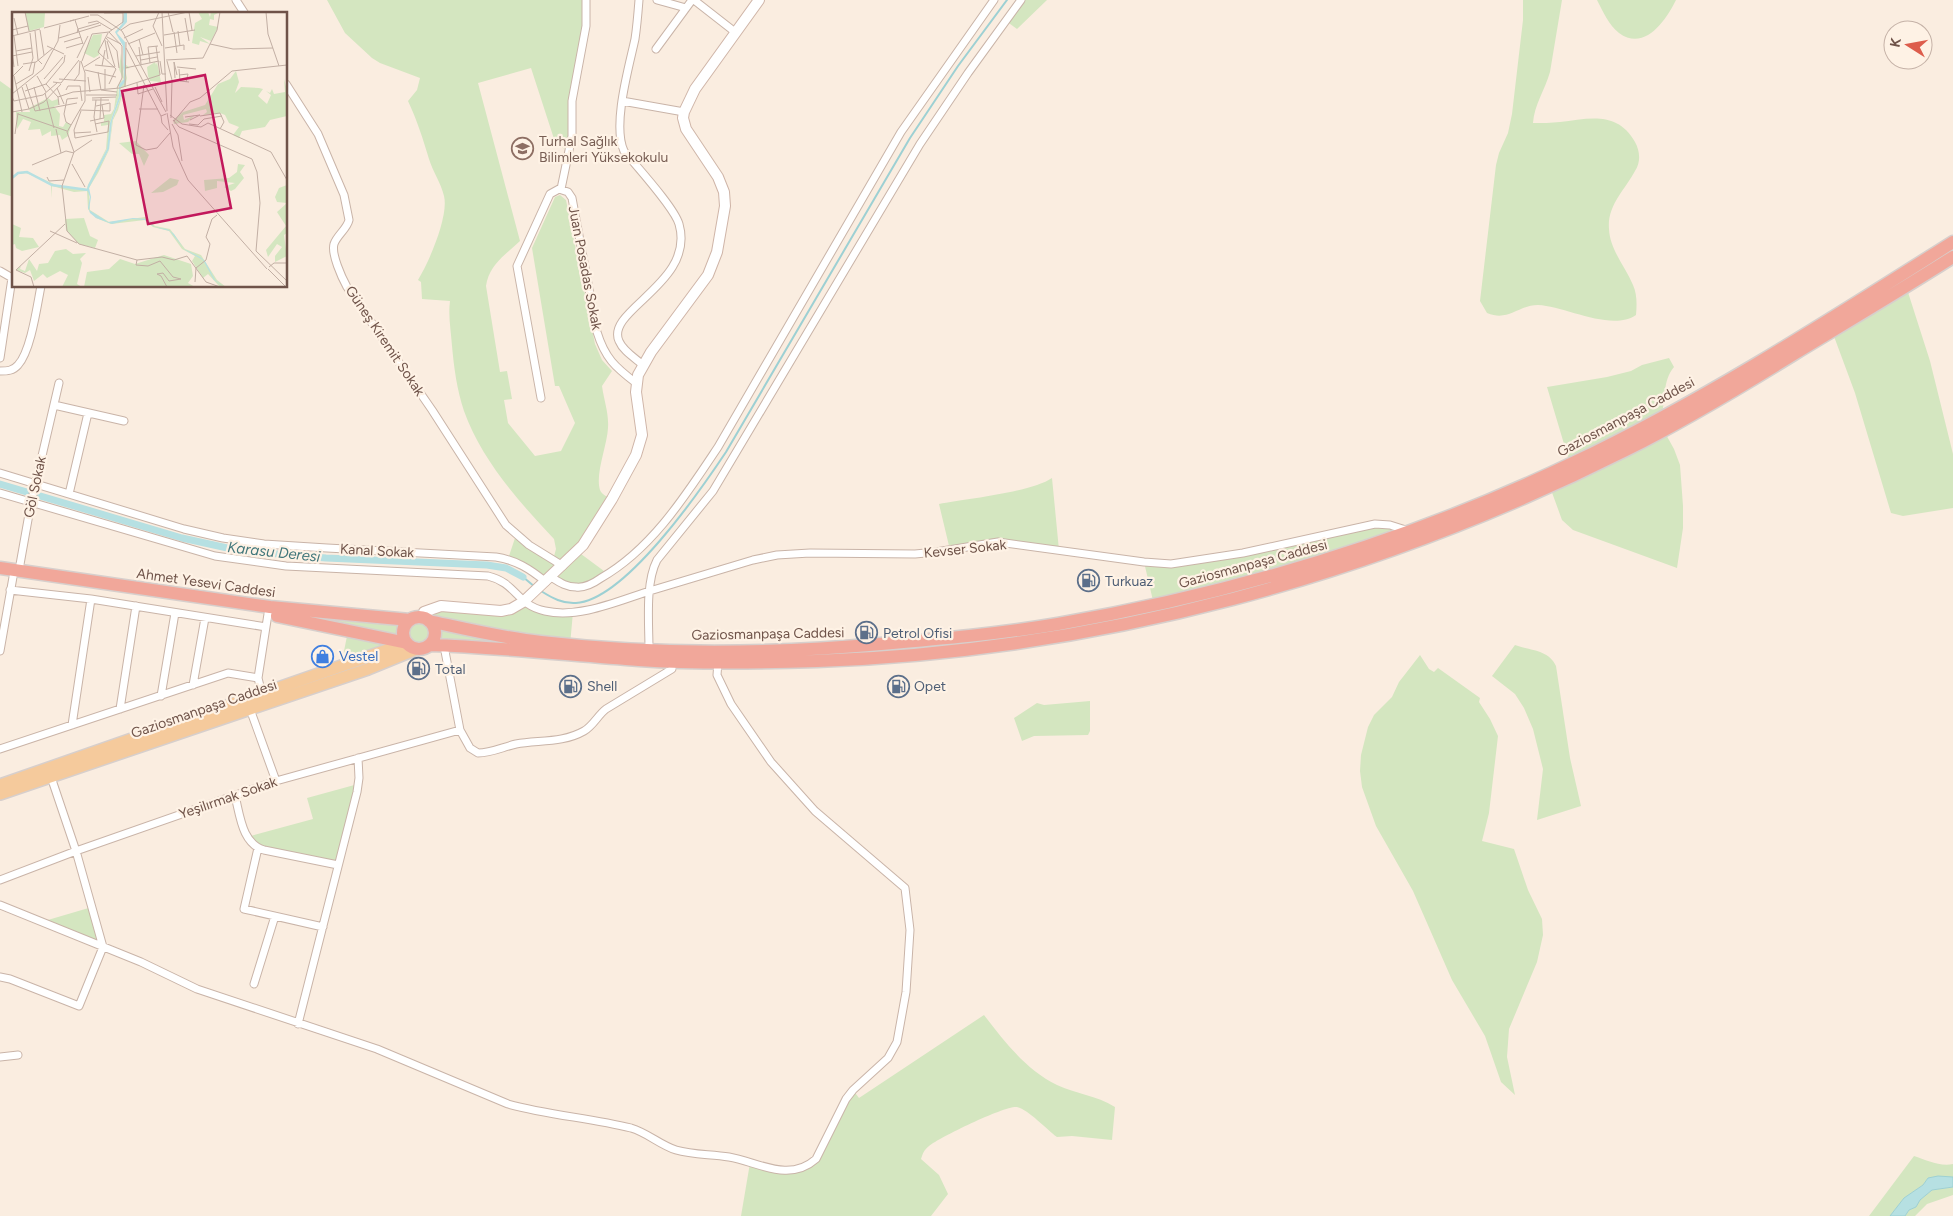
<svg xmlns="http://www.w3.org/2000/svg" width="1953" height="1216" viewBox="0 0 1953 1216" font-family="Figtree,sans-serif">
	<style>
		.green { fill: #d4e6c0 }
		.water { fill: #b6e0e2; stroke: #9dd0d3 }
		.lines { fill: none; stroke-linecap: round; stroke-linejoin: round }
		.stream { stroke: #9dd0d3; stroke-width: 2 }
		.canal { stroke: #b6e0e2; stroke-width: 7 }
		.street-casing { stroke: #c9b4a8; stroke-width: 9 }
		.secondary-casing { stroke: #cfb5a8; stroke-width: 12 }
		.primary-casing { stroke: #d7cfcc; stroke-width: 14 }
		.highway-casing { stroke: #d7cfcc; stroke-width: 15 }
		.street { stroke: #fff; stroke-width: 7 }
		.secondary { stroke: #fff; stroke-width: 10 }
		.primary { stroke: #f5ca9c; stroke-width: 11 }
		.highway { stroke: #f1a79a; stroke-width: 12 }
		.labels { text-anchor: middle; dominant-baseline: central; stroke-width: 4.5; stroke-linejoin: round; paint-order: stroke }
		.education-label { font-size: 14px; fill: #785e54; stroke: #fef2e5; text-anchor: start }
		.street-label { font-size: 14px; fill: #6f5349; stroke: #fef2e5 }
		.service-label { font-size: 14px; fill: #4e5e75; stroke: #fef2e5; text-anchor: start }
		.shop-label { font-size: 14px; fill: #366cbe; stroke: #fef2e5; text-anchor: start }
		.water-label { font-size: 15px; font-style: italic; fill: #42777b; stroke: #fef2e5 }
		.inset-river { fill: none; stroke: #b6e0e2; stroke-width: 2.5 }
		.inset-road { fill: none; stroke: #c2afa4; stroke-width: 1 }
		.view { fill: #c2185b; fill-opacity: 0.15; stroke: #c2185b; stroke-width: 2.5 }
		.inset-edge { fill: none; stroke: #6f5349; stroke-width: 2.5 }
	</style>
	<rect width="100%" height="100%" fill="#faede0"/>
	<path class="green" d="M 327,0 L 586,0 L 587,12 L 574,86 L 570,151 L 556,145 L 531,68 L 478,83 L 520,241 C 505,255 489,265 486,286 L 500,372 L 507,371 L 512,399 L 504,400 L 508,423 L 535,456 L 561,451 L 575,423 L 559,386 L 555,386 L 532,248 L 555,197 L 560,195 L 566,200 L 595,344 L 602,360 L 612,371 L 602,386 C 604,401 609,413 608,428 C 607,446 595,474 600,490 C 602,495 608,497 612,499 L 577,551 L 608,574 L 577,588 L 552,577 L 546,582 L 508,559 L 516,535 L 553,560 L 556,549 L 554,539 C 519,502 481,459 464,411 C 457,390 454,368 452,346 C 451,331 448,316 450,301 L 422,299 L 421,282 L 418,280 C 429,262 449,216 444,196 C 441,183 433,172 429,159 C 423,139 417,120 408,101 L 417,90 L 420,78 L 380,63 L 372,58 L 345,33 Z
		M 1021,0 L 1047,0 L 1017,29 L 1006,21 Z
		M 1523,0 L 1562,0 L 1550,72 C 1545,90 1534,105 1533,123 C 1542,123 1551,123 1560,122 C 1588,119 1617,110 1635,142 C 1640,151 1641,162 1635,171 C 1625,190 1607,205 1609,229 C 1610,250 1625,266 1633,285 C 1637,294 1637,304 1636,315 C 1611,332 1565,306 1538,305 C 1518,305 1509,322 1487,313 L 1480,301 L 1496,165 L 1499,153 L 1508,133 L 1512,114 L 1523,20 Z
		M 1597,0 L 1676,0 C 1666,20 1645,52 1619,33 C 1609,25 1603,12 1597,0 Z
		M 0,81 L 14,91 L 14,197 L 0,193 Z
		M 1906,286 L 1930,361 L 1953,454 L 1953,508 L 1903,516 L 1891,513 L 1855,393 L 1832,331 Z
		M 1669,358 L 1674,367 C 1662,381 1666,401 1661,418 L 1570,464 L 1547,387 L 1607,377 L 1631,371 L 1642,365 Z
		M 1664,431 L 1674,449 L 1680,465 L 1683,506 L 1683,528 L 1677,568 L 1573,530 L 1562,520 L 1550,487 Z
		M 1052,478 L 1059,550 L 1010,543 L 950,550 L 939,504 C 966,499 1032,492 1052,478 Z
		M 1375,524 L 1410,531 L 1154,605 L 1144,562 L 1171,564 Z
		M 441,606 L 487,610 L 517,606 L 573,612 L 570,645 L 514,650 L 426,647 L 341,666 L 348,631 L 307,621 L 309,611 L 413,619 L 420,617 Z
		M 1515,645 C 1530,651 1548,649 1556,666 L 1570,758 L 1581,806 L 1537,820 L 1543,769 L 1533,729 L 1524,708 L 1515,694 L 1492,676 Z
		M 1420,655 L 1429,669 L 1434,672 L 1438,668 L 1480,698 L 1479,702 L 1490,719 L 1498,736 L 1489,813 L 1482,841 L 1514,849 L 1528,890 L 1542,919 L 1543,935 L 1537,962 L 1509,1029 L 1507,1057 L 1515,1095 L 1501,1082 L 1485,1036 L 1452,980 L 1413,891 L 1376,826 L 1362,787 L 1360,771 L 1361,755 L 1368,727 L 1374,715 L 1392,697 L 1399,682 Z
		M 1090,701 L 1090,731 L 1088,735 L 1034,736 L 1022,741 L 1014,718 L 1037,703 L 1044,705 Z
		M 358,784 L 338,865 L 267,851 L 247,837 L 313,819 L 307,798 Z
		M 92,907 L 103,947 L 41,922 Z
		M 984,1015 C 1004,1041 1026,1070 1057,1085 C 1076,1094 1096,1095 1115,1107 L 1112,1140 L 1072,1136 L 1057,1137 C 1046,1129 1029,1110 1017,1107 C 1006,1105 940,1137 929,1146 C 924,1150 923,1153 921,1159 L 939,1175 L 948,1194 L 931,1216 L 741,1216 L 750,1163 L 782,1170 L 810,1164 L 853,1090 L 859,1098 Z
		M 1914,1156 C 1926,1160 1940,1167 1953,1164 L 1953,1177 L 1928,1178 L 1923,1185 L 1904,1198 L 1890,1216 L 1869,1216 Z
		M 1953,1187 L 1953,1195 L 1927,1204 L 1915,1216 L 1905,1216 L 1909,1210 L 1916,1207 L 1920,1200 L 1932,1190 Z"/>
	<path class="water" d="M 1938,1176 L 1953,1177 L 1953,1187 L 1932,1190 L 1920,1200 L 1916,1207 L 1909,1210 L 1905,1216 L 1890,1216 L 1904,1198 L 1923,1185 L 1928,1178 Z"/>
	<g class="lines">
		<path class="stream" d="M 523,577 L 535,587
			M 541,591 C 552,598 563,604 576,603 C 625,600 700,491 726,452 L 910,138 L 958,66 L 1007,0"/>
		<path class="canal" d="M 0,484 L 182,538 L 241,551 L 326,558 L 487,565 L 506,568 L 523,577"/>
		<defs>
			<path id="street" d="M 236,0 L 245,14
				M 639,0 C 638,13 637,26 635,39 C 629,67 612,125 624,151 C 637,167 674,207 679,224 C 696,283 605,310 619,341 C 623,351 635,358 643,365
				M 657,0 L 686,8
				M 694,0 L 735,32
				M 656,49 L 692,0
				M 286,84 L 318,134 L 344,195 L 349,220 C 347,229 337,235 334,244 C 331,254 342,278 347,287 L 432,410 L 506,525 L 529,545 L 563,566
				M 622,101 L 684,112
				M 561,189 L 572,136 L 572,101 L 586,26 L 586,0
				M 0,271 L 14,279
				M 0,358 L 12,278
				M 0,371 C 7,371 13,371 18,365 C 31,351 37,306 41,286
				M 541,398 L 517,266 L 550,194 L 559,189 L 568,192 L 572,198 L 597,332 C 605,358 615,367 636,383
				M 54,405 L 124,421
				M 0,473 L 184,529 L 223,538 L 264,544 L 327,548 L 496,557 C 516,560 530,569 546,582
				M 0,493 L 215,556 L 286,566 L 488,576 C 517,583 516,605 545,611 C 580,619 620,600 653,590 C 687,580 720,570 753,560 L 777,555 L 810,553 L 915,554 L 936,552 L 998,542 L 1144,562 L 1171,564 L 1243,553 L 1375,524 L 1390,525 L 1409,531
				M 69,494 L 88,413
				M 19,570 L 31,503 L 59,383
				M 551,577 C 559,582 566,587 576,587 C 584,588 594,583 601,578 C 652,549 686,495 718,447 L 901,132 L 994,0
				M 10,590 L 91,599 L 266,627
				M 649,649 C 649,624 645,583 657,560 L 713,491 L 920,144 L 968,73 L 1021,0
				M 0,651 L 13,577
				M 193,685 L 205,618
				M 262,694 L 258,678 L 268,614
				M 161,696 L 175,613
				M 120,709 L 136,606
				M 250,709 L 276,781
				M 72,725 L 91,599
				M 460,730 L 470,748 L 478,753 C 491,753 503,747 516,744 C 539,740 563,743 584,731 C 593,726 598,715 606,709 L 672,669 L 672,661
				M 0,749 L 228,673 L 258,678
				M 235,796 C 240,815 242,844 264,850 L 338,865
				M 258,848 L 244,909 L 323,927
				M 0,880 L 76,851 L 276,781 L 460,730 L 444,646
				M 0,905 L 141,962 L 197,989 L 377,1049 L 508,1104 C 548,1115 590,1118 631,1128 C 648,1133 660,1145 676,1150 C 693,1155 711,1154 729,1157 C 758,1162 789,1183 816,1159 L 846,1099 L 853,1090 L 888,1058 L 897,1042 L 906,992 L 910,930 L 905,888 L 815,811 L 771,762 L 731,704 L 717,675 L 718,662
				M 0,977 L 10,979 L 79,1006 L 103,947 L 76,851 L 51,777
				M 254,984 L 275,916
				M 298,1024 L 357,792 L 359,778 L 358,758
				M 0,1057 L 18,1055"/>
			<path id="secondary" d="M 423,618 L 424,612 L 441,606 L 501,611 L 511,609 L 523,602 L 583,545 L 612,499 L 636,455 L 642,435 L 636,392 L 638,375 L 651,352 L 708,275 L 717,252 L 725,206 L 724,192 L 718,177 L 686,129 L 683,118 L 684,112 L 695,89 L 759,0"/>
			<path id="primary" d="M 0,785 L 407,643
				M 0,794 L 368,669 L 417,649"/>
			<path id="highway" d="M 0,568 L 270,607 L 410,620
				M 277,616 L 407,643
				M403 633a16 16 0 1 1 32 0a16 16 0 1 1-32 0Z
				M 429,621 C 466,629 503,638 541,642 C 653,655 768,654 881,644 C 940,639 999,634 1058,624 C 1236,593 1412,540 1575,462 C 1705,400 1831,319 1953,242
				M 429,645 C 499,647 569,655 639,660 C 698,664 758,663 817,661 C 1098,651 1375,576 1626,450 C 1684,421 1739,388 1794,354 C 1847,322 1901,290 1953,257"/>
		</defs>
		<use href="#street" class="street-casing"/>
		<use href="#secondary" class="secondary-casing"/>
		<use href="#primary" class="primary-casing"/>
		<use href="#highway" class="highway-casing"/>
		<use href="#street" class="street"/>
		<use href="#secondary" class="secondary"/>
		<use href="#primary" class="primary"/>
		<use href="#highway" class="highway"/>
	</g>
	<defs>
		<symbol id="university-ring" viewBox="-11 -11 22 22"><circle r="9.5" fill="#fef2e5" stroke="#8d6e63" stroke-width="1.5"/><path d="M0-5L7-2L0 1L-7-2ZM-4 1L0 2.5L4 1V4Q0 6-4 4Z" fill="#8d6e63"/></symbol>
		<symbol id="fuel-ring" viewBox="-11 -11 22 22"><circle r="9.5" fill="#fef2e5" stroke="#5c6f8a" stroke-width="1.5"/><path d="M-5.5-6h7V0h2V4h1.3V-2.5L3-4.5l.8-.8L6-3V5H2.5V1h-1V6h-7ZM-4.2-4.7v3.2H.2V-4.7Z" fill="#5c6f8a"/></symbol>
		<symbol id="shop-ring" viewBox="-11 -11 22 22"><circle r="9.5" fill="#fef2e5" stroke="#3f7fe0" stroke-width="1.5"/><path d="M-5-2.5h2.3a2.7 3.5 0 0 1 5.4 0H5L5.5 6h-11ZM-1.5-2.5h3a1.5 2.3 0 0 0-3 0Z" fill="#3f7fe0"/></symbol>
	</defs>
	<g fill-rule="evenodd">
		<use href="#university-ring" x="510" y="136" width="25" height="25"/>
		<use href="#fuel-ring" x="1076" y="568" width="25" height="25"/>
		<use href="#fuel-ring" x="854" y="620" width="25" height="25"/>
		<use href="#shop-ring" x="310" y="644" width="25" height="25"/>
		<use href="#fuel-ring" x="406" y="656" width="25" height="25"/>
		<use href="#fuel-ring" x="558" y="674" width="25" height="25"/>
		<use href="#fuel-ring" x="886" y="674" width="25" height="25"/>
	</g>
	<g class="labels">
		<g class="education-label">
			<text x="539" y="141">Turhal Sağlık<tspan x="539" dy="16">Bilimleri Yüksekokulu</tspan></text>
		</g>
		<g class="street-label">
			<text transform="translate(585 268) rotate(79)">Juan Posadas Sokak</text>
			<text transform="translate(385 341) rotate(56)">Güneş Kiremit Sokak</text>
			<text transform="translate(1626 417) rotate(-28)">Gaziosmanpaşa Caddesi</text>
			<text transform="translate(35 487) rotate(-78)">Göl Sokak</text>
			<text transform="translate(965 549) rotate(-6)">Kevser Sokak</text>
			<text transform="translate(377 551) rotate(3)">Kanal Sokak</text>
			<text transform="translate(1253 564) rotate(-15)">Gaziosmanpaşa Caddesi</text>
			<text transform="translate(206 583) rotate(8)">Ahmet Yesevi Caddesi</text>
			<text transform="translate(768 634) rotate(-1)">Gaziosmanpaşa Caddesi</text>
			<text transform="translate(204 709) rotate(-19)">Gaziosmanpaşa Caddesi</text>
			<text transform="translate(228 798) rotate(-19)">Yeşilırmak Sokak</text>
		</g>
		<g class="service-label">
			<text x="1105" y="581">Turkuaz</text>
			<text x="883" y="633">Petrol Ofisi</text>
			<text x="435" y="669">Total</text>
			<text x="587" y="686">Shell</text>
			<text x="914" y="686">Opet</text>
		</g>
		<g class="shop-label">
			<text x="339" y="656">Vestel</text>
		</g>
		<g class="water-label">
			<text transform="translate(274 552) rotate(6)">Karasu Deresi</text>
		</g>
	</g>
	<g transform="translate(12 12)">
		<rect width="275" height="275" fill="#faede0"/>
		<path d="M 13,0 L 33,1 L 32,15 L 17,19 ZM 186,0 L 196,0 L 198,5 L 199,0 L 208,0 L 202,3 L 202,8 L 198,7 L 197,13 L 206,15 L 199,29 L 188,25 L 198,32 L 188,29 L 187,33 L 180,31 L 183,11 L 190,7 ZM 90,22 L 87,43 L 82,46 L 72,41 L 81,23 ZM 114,38 L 113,52 L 118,56 L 113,57 L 115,66 L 113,75 L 109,76 L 110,84 L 106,98 L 101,108 L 97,138 L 86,161 L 77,176 L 78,198 L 97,210 L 133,205 L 143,214 L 158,217 L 173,237 L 189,243 L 205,268 L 214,275 L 201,275 L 207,274 L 196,262 L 191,266 L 180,249 L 183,244 L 170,237 L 157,219 L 141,215 L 133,208 L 99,212 L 84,206 L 76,197 L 75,179 L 62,180 L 40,174 L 39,186 L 39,173 L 31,168 L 14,161 L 9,162 L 6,161 L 0,167 L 6,160 L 15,160 L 49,175 L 75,177 L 76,173 L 94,137 L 96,113 L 89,114 L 89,111 L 92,110 L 92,103 L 99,102 L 102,97 L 105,76 L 106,73 L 111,67 L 107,57 L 109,41 L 112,66 L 111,68 L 106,75 L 107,84 L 98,111 L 96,135 L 76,175 L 97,137 L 100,109 L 109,84 L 108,76 L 114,66 L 111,56 ZM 143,50 L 144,53 L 145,50 L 149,70 L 138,69 L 136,64 L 135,55 ZM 224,59 L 227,70 L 223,81 L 229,75 L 247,76 L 251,77 L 246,84 L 255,92 L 259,83 L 254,79 L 258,81 L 260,77 L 262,82 L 273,80 L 272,67 L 275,78 L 275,104 L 258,108 L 253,115 L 230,119 L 227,126 L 221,123 L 227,115 L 217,111 L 213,103 L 208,101 L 191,103 L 195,100 L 194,97 L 171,103 L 172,108 L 183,103 L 176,110 L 162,112 L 161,108 L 171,100 L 193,93 L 206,72 L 218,67 ZM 36,86 L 40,89 L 46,87 L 47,93 L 42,94 L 48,102 L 47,114 L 51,115 L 54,110 L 59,113 L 56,124 L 50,128 L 48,123 L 39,124 L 39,119 L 30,124 L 28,117 L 16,118 L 19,110 L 11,107 L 5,117 L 4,100 L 18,100 L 17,96 ZM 124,129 L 137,143 L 132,154 L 127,142 L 120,142 L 107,131 ZM 226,152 L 233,153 L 228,160 L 232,166 L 223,177 L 219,179 L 212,175 L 223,171 L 205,169 L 205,176 L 193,179 L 192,168 L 217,166 L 225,160 ZM 158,166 L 167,168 L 165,173 L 151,180 L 139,181 ZM 275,173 L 275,221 L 272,223 L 275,244 L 263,250 L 263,244 L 270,235 L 265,232 L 256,245 L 254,238 L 274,214 L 265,200 L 275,191 L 265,190 L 263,185 L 267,176 ZM 72,206 L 78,224 L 86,228 L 83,236 L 67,232 L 54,218 L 53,207 ZM 0,212 L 9,216 L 7,225 L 21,226 L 27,235 L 10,239 L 4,236 L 3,232 L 0,233 ZM 54,237 L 61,242 L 74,241 L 68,247 L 70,251 L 65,272 L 70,275 L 50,275 L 56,263 L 48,259 L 35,266 L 31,262 L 22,269 L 18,258 L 13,261 L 4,258 L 9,254 L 8,257 L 13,259 L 17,247 L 25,259 L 27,252 L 36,251 L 43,239 ZM 152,243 L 179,252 L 181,264 L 176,271 L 183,275 L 72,275 L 75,260 L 97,257 L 108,247 L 123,252 Z" fill="#d4e6c0"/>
		<path d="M 112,0 L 115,0 L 115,10 L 105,21 L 113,30 L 113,70 L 108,76 L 109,84 L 100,109 L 97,137 L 77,176 L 79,185 L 77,198 L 96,210 L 121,206 L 133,207 L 138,210 L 142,215 L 154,217 L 157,218 L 162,222 L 172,237 L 188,245 L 193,249 L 203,268 L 212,275 L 202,268 L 191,248 L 173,238 L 158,219 L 142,215 L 133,208 L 120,207 L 100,212 L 84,206 L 78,201 L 76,196 L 78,185 L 75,177 L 76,173 L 95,137 L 98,111 L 107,84 L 107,73 L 112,67 L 111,34 L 103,20 L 110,12 Z" fill="#b6e0e2"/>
		<path class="inset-river" d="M 0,166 L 6,161 L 15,160 L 40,173 L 76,178"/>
		<path class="inset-road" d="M 13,0 L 17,19M 147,0 L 141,14 L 150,34M 150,0 L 155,99M 156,0 L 161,20M 177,0 L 180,18M 254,0 L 256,22 L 267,54M 92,1 L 111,1M 78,3 L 86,3 L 110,19 L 154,100M 2,6 L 6,23M 173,6 L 177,29M 63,8 L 71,32M 58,9 L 77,4M 76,11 L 85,9 L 100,18M 32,16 L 62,8M 0,18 L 16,14M 28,18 L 32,43M 109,18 L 118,12 L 176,0M 23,19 L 26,48 L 30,52M 166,19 L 168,34M 97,20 L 110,34 L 110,66 L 105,76M 162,20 L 165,41M 65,21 L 66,17 L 87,11M 96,21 L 86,40 L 104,57 L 97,72M 152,23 L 183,18M 0,24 L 28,17M 2,24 L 6,54M 95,25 L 109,32M 47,26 L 89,13M 94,26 L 105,39 L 107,56M 112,26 L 131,17M 127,27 L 131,43M 93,28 L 96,47M 95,29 L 103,55M 52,30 L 69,25M 116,32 L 143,21M 198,32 L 221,37 L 261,36M 35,34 L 52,42M 127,35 L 129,52M 54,36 L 71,31M 114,36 L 149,104 L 154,102M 153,36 L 172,33 L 172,38M 0,39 L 2,55M 4,39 L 20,36M 0,44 L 20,40M 124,44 L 148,40M 65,46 L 76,24M 129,48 L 145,45M 154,48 L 191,46 L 205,18 L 208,0M 69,49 L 73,61 L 73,89 L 55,120 L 62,140 L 50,174 L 55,219 L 67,232 L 125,248 L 150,245 L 162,248 L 175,244 L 194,270 L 208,275M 70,49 L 80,22 L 97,20 L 111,10 L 111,0M 148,49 L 150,62 L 154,62M 155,49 L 160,68 L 159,106M 138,51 L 136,35 L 146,34M 11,52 L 24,50 L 41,36M 83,53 L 102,55M 90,54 L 93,38M 72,55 L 88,45M 165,55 L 184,57M 113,56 L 147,49M 167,57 L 168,69 L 177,70M 73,58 L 104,65M 17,59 L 21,46 L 18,21M 86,60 L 89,78 L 105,80M 167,63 L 176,62 L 174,70M 2,64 L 10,100M 25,64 L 34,80M 0,65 L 11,54M 76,65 L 78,80M 163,66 L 162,50 L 165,63M 32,67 L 51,45M 47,67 L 74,69M 62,69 L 67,62 L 68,49M 41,70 L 49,71 L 67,48M 125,71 L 126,82 L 141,77M 4,72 L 21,62 L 23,50M 14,72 L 23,99 L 65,91M 34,72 L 46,85 L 47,93M 132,73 L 124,133 L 134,138 L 145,136 L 158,121M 10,75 L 17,97M 22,75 L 28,99M 113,75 L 114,30M 143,75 L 150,90M 45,76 L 52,92M 93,77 L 93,57M 54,78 L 56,74 L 68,74 L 70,89M 13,79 L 34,72 L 52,50 L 53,43M 33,81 L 42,116M 0,82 L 31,57 L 46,29 L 48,13M 74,83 L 105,83M 0,85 L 2,89 L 31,83 L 45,71M 46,85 L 61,80 L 108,76 L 148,63 L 144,34M 80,86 L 104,85M 80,88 L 97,88M 84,88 L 82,105 L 85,120M 127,97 L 146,97M 68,98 L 98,99 L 98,91 L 84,94M 69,99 L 62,118 L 63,126 L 96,120 L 97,109 L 83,112M 0,100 L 17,97 L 32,90 L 49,72M 155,101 L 161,135 L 176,168 L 255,257M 6,102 L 55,119M 158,103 L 170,112 L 189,115 L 196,111 L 259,140 L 275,168M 149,104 L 150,111 L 156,118M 188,104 L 208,101 L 212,110 L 208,117M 173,105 L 188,103 L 178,108M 88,107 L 89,86M 161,108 L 167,115 L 240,147 L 245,160 L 248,191 L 244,239 L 275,269M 78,109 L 92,106 L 90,93M 162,109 L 178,90 L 188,86 L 220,59 L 275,53M 160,112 L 166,123 L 170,149M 177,112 L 186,113 L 192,107 L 210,104M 59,113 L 54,110 L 52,102 L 55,87 L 66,86M 44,117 L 49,141M 62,121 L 79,120M 3,122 L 6,101M 62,140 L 80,128M 60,152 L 73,175M 20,153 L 54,139 L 62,141M 35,165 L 37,169 L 52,168M 38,219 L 65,231M 125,248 L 124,253 L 136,254 L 148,249 L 161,265 L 169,267 L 157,269 L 151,261 L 145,262 L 149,264 L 155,275M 257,255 L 262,251 L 275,251M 256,257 L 274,275M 183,270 L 184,256 L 194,248 L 198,232 L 194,225 L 200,207 L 205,203M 22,275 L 19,265 L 4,258 L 53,212"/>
		<path class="view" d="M 193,63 L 219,196 L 136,212 L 110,79 Z"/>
		<rect width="275" height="275" class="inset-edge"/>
	</g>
	<g transform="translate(1908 45) rotate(281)"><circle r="24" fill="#fef2e5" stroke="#c5b2a7"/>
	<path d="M0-4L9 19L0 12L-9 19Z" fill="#dd5d4c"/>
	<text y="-8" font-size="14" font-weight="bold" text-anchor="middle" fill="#6f5349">K</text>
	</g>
</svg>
